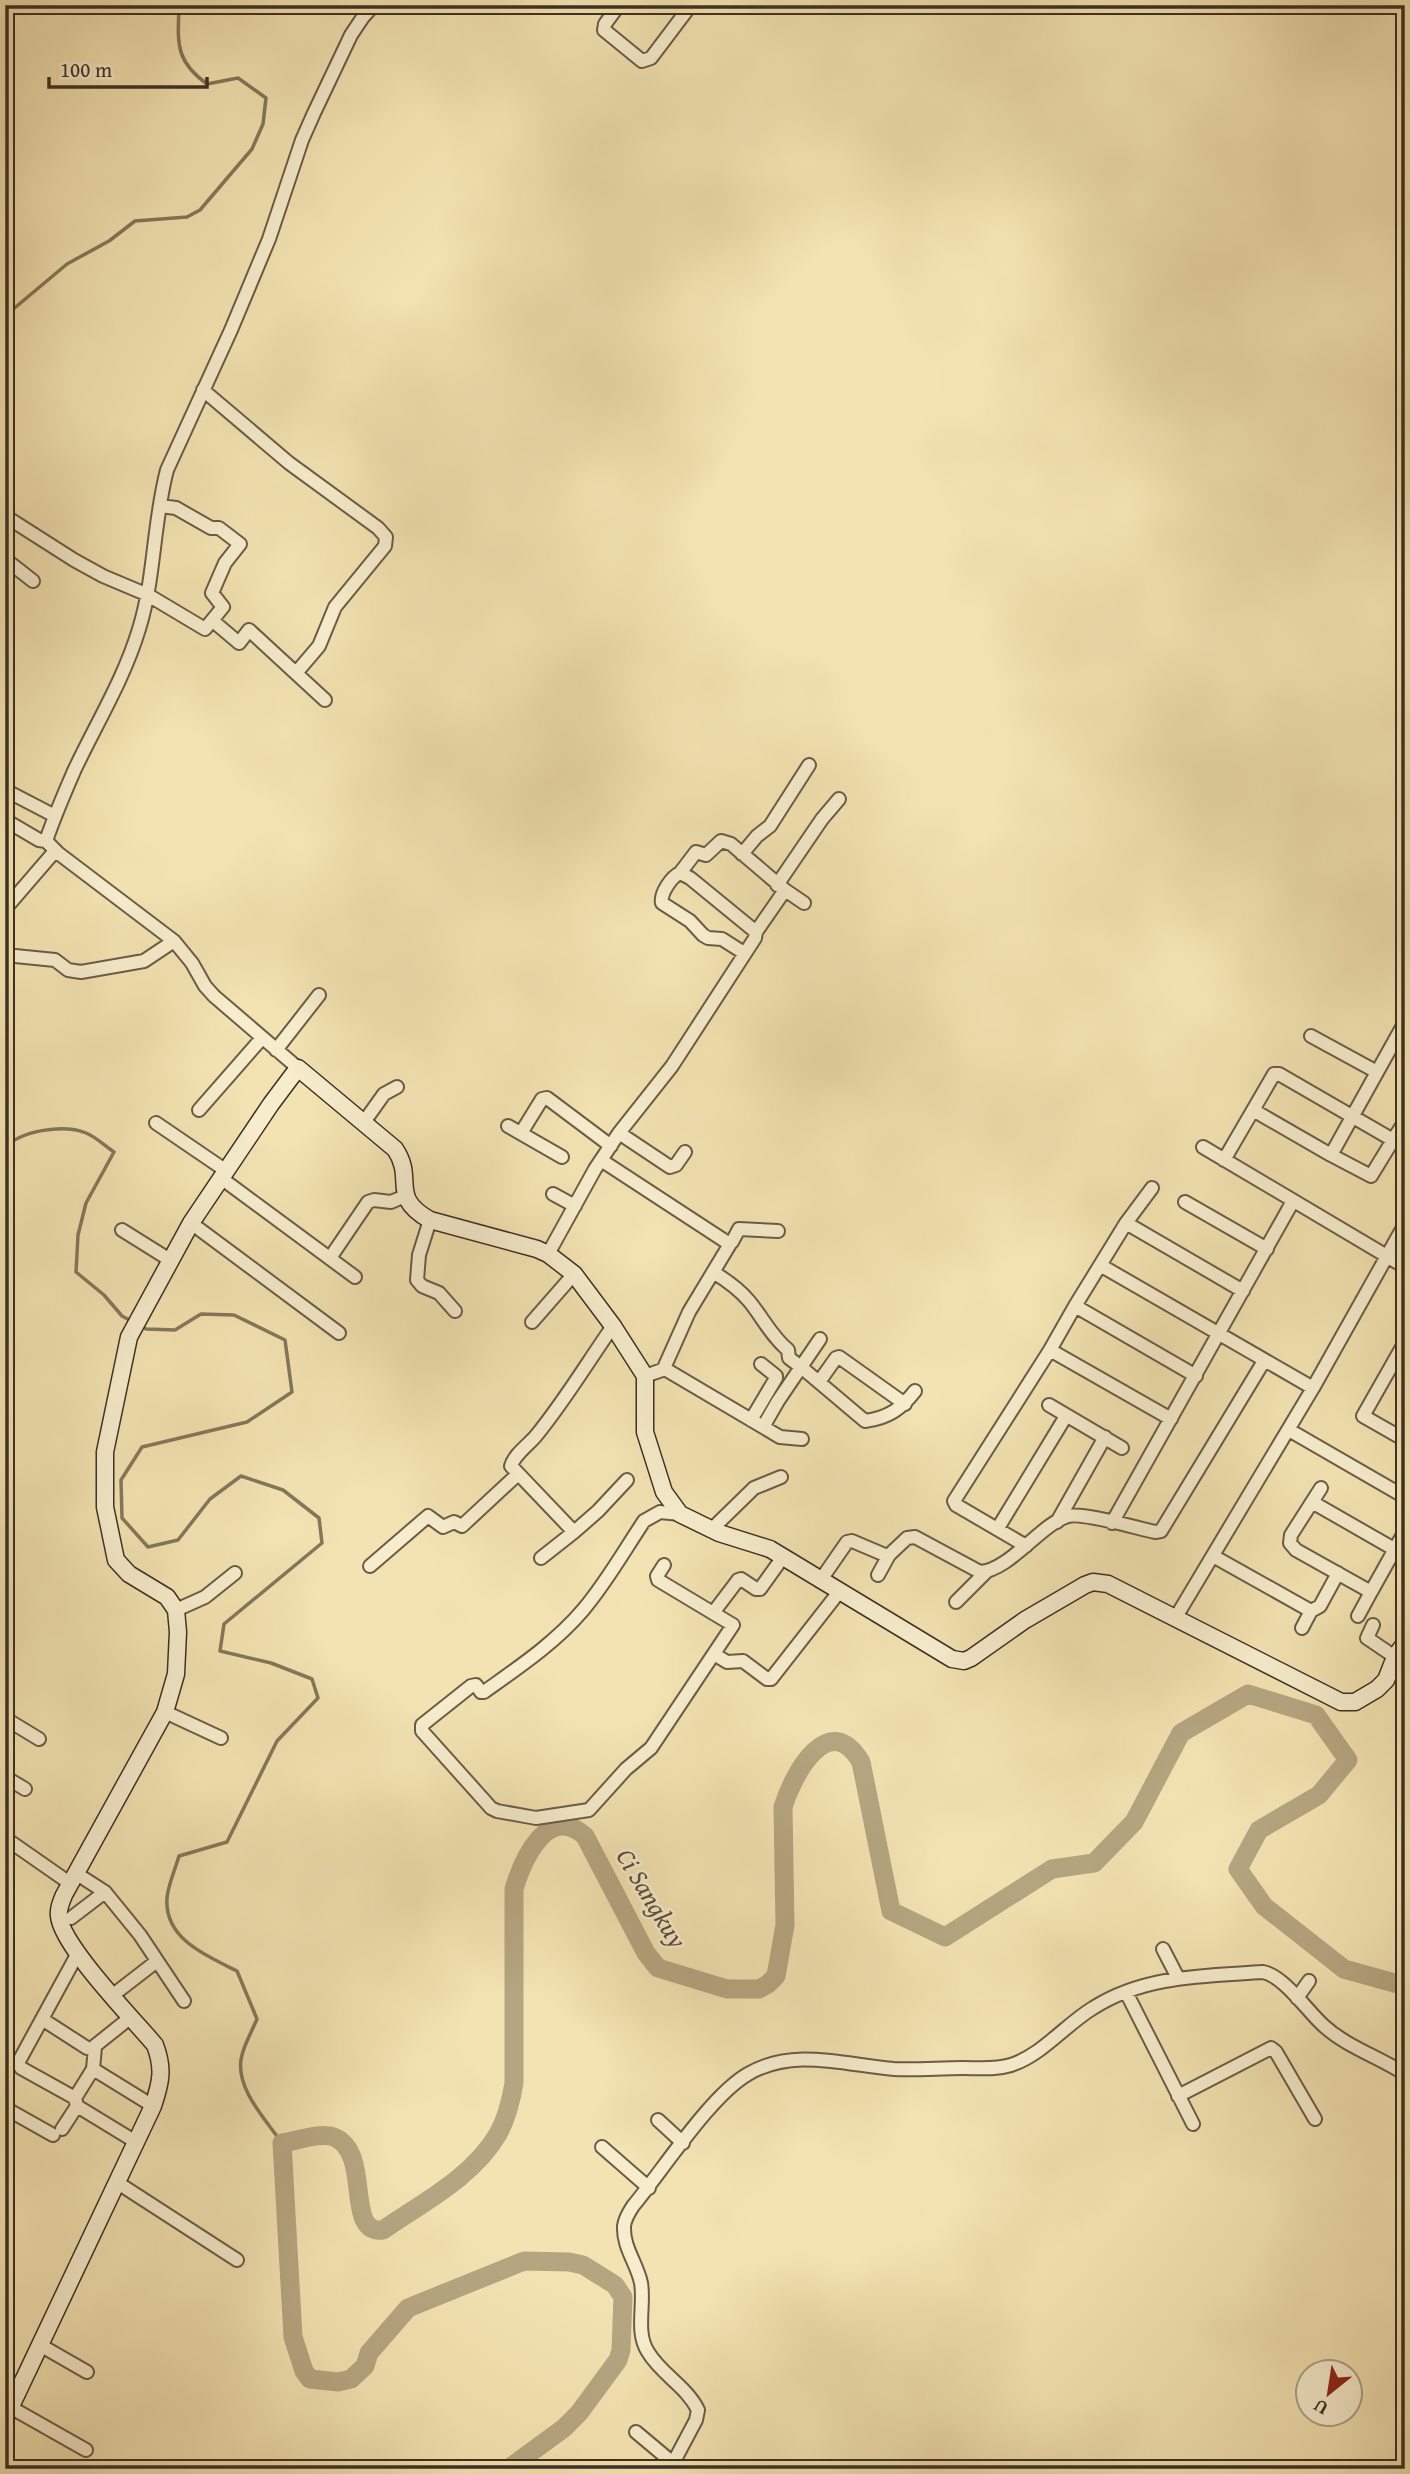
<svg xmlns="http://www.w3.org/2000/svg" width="1410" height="2474" viewBox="0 0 1410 2474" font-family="'Gentium Book Plus',serif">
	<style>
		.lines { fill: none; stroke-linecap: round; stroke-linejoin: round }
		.stream { stroke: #85775b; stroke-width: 3.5 }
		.river { stroke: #b5a681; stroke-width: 19 }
		.street-casing { stroke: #6a5d47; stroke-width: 16 }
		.secondary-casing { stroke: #3d3023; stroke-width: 19 }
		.street { stroke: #f7edcd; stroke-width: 12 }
		.secondary { stroke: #f7edcd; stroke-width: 16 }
		.labels { text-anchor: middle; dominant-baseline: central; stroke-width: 5; stroke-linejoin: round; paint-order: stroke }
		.water-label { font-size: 26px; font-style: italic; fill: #5b4e3a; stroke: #f7edcd }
	</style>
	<rect width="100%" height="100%" fill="#f3e3b2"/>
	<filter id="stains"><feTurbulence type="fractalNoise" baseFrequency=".00286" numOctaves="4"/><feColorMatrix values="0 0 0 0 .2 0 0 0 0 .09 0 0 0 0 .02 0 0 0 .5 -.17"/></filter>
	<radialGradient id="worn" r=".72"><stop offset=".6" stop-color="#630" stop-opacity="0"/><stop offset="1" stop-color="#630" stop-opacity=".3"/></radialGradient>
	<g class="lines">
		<path class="stream" d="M 5,316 L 67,264 L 109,241 L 135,221 L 187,217 L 200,210 L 252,149 L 263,124 L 266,98 L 238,78 L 207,84 C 174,60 178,42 179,5
			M 5,1148 C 21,1130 64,1124 86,1133 C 96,1137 105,1146 114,1152 L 86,1203 L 78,1235 L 76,1272 L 104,1295 L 122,1316 L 131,1321
			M 141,1326 L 146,1329 L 175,1330 L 201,1314 L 234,1315 L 285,1340 L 292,1392 L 247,1422 L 142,1447 L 121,1480 L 122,1518 L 148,1547 L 178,1540 L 210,1499 L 241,1476 L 283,1490 L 319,1518 L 322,1543 L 224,1624 L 220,1651 L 271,1663 L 312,1679 L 318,1698 L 277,1741 L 227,1842 L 179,1856 C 175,1870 168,1885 167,1898 C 164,1939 207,1956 237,1971 L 257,2019 C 252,2031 245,2043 242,2055 C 233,2086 266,2120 282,2143"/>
		<path class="river" d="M 508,2469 L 564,2428 L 579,2413 L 618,2360 L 621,2350 L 623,2297 L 615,2285 L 583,2265 L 569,2262 L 524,2261 L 408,2308 L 369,2353 L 365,2366 L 351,2379 L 338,2382 L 310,2379 L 304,2371 L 293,2337 L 282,2143 C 297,2141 322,2131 336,2138 C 372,2156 344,2234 383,2230 C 422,2203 473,2177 498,2134 C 507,2118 511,2101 514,2083 L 514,1889 C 523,1859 548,1803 585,1836 L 646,1953 L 658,1968 L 727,1989 L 759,1989 L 768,1984 L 776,1976 L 785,1925 L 783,1807 C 793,1774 829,1708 861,1762 L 891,1911 L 945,1937 L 1052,1869 L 1094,1863 L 1134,1822 L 1181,1733 L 1248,1694 L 1316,1715 L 1348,1760 L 1319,1795 L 1259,1830 L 1238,1869 L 1264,1906 L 1344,1969 L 1405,1986"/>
		<defs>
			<path id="street" d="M 619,5 L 605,24 L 604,30 L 642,61 L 651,58 L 691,5
				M 203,390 L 289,463 L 378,528 L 386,537 L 385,546 L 335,607 L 319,646 L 296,673
				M 5,516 L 74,560 L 103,576 L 148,595 L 205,629 L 223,607 L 212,593 L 225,563 L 240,544 L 219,528 L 211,528 L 176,508 L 160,506
				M 5,559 L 33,581
				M 213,621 L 239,643 L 249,630 L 325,700
				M 5,790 L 55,816
				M 5,820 L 39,840 L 46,841
				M 742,854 L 757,836 L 770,826 L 809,765
				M 680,873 L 696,852 L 706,855 L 721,841 L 731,844 L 785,890 L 756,932
				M 777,885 L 822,819 L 839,799
				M 785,890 L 804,903
				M 5,909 L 55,851
				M 5,955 L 55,960 L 68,970 L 81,972 L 144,961 L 174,941
				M 1311,1036 L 1377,1072
				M 276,1050 L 319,995
				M 298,1068 L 214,996 L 205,986 L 192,963 L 174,941 L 58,853 L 46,841 C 54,817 64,794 74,771 C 96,724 124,679 139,629 C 155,578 153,523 167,470 L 231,330 L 269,239 L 302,140 L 314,113 L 351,35 L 363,17 L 374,5
				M 199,1110 L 262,1038
				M 1253,1110 L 1331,1155
				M 364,1122 L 384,1094 L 397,1087
				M 156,1123 L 225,1170
				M 508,1126 L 562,1157
				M 521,1133 L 542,1099 L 547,1098 L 611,1146
				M 619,1133 L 670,1167 L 676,1165 L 685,1152
				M 1393,1140 L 1371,1176 L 1331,1155 L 1405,1022
				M 1203,1147 L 1405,1267
				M 601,1160 L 728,1243 L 732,1242 L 739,1229 L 778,1231
				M 1224,1160 L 1274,1074 L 1279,1074 L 1393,1140 L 1405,1121
				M 221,1178 L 355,1277
				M 553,1194 L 575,1206
				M 1185,1202 L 1267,1249
				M 430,1220 L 419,1255 L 417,1280 L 422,1286 L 439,1293 L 455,1311
				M 191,1223 L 339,1333
				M 1126,1223 L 1243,1291
				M 122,1230 L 170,1260
				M 548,1254 L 595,1169 L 619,1133 L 672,1066 L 755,938 L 756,932 L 690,878 L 680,873 C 671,877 660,894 662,903 L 690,921 L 703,935 L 708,938 L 722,939 L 744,953
				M 330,1258 L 368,1202 L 374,1200 L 391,1202 L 405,1196
				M 1100,1265 L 1313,1388
				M 713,1272 C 726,1280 739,1289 749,1301 C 763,1318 771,1336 788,1350 L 789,1358 L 801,1367 L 820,1339
				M 1075,1306 L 1126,1223 L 1152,1188
				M 532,1322 L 574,1274
				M 613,1326 C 587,1363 564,1402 535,1437 C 527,1446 514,1455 511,1466 L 574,1532 L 598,1511 L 627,1480
				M 1405,1342 L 1363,1416 L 1405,1440
				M 664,1368 L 689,1312 L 730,1244
				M 645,1376 L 665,1369 L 780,1437 L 802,1439
				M 819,1382 L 836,1358 L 839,1357 L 905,1404
				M 1049,1405 L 1122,1448
				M 1171,1419 L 1050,1350 L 1075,1306 L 1196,1376
				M 751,1420 L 776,1378 L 776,1376 L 761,1364
				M 763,1427 L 778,1401 L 801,1367 L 865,1421 C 888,1418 901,1409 915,1391
				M 1289,1430 L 1405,1497
				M 1321,1488 L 1291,1535 L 1290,1543 L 1296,1550 L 1371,1592 L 1405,1531
				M 1312,1502 L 1394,1549
				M 1057,1522 L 1105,1437
				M 1112,1523 L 1293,1201
				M 998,1528 L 1066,1416
				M 712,1529 L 754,1488 L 781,1477
				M 1026,1546 L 956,1505 L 954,1501 L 1050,1350
				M 1213,1556 L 1311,1611 L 1320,1606 L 1338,1573
				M 541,1558 L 574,1532
				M 664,1565 L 657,1576 L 658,1580 L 733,1625 L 651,1748 L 626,1769 L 589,1810 L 536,1818 L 497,1811 L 491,1808 L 422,1731 L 422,1725 L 471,1686 L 476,1685 L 481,1692 L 484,1692 C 519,1667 555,1643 583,1610 C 606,1583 624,1551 644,1521 L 660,1512 L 680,1514
				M 370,1566 L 428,1516 L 443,1527 L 454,1522 L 462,1526 L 518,1474
				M 878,1575 L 889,1555
				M 820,1581 L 847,1542 L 852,1541 L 885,1555 L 889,1555 L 907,1538 L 915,1537 L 980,1572 C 1010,1570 1041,1524 1068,1516 C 1084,1512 1136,1528 1155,1532 L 1161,1531 L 1264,1361
				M 956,1602 L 986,1572
				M 176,1610 L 205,1597 L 235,1573
				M 713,1613 L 738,1580 L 741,1579 L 756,1589 L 760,1589 L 783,1557
				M 1358,1616 L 1371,1592
				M 1176,1617 L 1313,1388 L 1405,1224
				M 1373,1625 L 1367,1638 L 1395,1657
				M 1302,1628 L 1311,1611
				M 714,1654 L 727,1662 L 743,1661 L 767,1679 L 771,1679 L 839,1592
				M 165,1712 L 221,1738
				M 6,1719 L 39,1739
				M 5,1777 L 25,1789
				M 5,1838 L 71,1884
				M 77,1874 L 105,1892 L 140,1935 L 184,2001
				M 71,1918 L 105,1892
				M 1163,1949 L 1178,1978
				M 1126,1992 L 1193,2124
				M 113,1995 L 157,1961
				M 1297,1998 L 1309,1981
				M 42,2019 L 87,2048 L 91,2049 L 131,2017
				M 95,2047 L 93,2069 L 75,2098 L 77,2106 L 136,2142
				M 93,2069 L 153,2106
				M 1178,2096 L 1271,2048 L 1276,2052 L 1315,2119
				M 75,2098 L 21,2068 L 18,2063 L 78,1953
				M 5,2108 L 53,2135
				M 658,2120 L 683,2143
				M 62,2129 L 77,2106
				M 602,2147 L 649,2188
				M 118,2183 L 237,2260
				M 40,2345 L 87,2372
				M 10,2407 L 86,2450
				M 636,2432 L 673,2463
				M 670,2469 L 696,2420 L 698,2410 C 687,2387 661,2374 648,2352 C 635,2332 645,2305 641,2283 C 637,2263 623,2248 624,2226 C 625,2218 629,2212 633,2206 C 663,2170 710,2096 748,2074 C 794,2047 845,2065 894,2069 C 917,2070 940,2068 963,2068 C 978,2068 995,2070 1011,2065 C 1042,2055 1065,2025 1093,2008 C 1144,1975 1205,1976 1263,1972 C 1284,1976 1308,2012 1324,2026 C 1347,2047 1379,2057 1405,2074"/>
			<path id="secondary" d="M 5,2419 L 153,2106 C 161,2082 164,2069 155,2045 C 134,2020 61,1945 59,1916 C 58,1909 61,1902 64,1895 L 165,1712 L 176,1674 L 178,1632 L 176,1610 L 167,1597 L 129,1574 L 116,1560 L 105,1507 L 105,1452 L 129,1337 L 191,1223 L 271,1104 L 298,1068 L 395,1149 C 416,1180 388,1196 430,1220 L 537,1249 L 548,1254 L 574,1274 L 613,1326 L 645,1376 L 645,1432 L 664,1492 L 680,1514 L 719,1533 L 770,1549 L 952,1659 L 964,1661 L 971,1658 L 1025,1620 L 1085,1585 L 1093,1582 L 1108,1584 L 1341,1702 L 1355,1702 L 1377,1689 L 1386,1680 L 1395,1657 L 1405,1643"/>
		</defs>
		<use href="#street" class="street-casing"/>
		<use href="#secondary" class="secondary-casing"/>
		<use href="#street" class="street"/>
		<use href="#secondary" class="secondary"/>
	</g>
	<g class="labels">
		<g class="water-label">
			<text transform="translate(652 1898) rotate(59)">Ci Sangkuy</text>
		</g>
	</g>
	<rect width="1410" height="2474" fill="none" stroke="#f3e3b2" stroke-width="28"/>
	<rect x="7" y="7" width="1396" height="2460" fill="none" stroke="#3d3023" stroke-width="3.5"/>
	<rect x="14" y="14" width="1382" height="2446" fill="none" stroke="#3d3023" stroke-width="2"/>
	<g transform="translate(1329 2393) rotate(210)"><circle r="33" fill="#f7edcd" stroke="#ada189" stroke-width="2"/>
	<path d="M0-5L12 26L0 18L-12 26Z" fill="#8f2418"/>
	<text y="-10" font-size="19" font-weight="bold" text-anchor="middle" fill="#3d3023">U</text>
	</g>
	<path d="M49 77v10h158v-10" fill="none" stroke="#3d3023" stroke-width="3.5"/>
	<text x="60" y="77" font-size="21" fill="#3d3023" stroke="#f7edcd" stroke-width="5" paint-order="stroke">100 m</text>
	<rect width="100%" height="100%" filter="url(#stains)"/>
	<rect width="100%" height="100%" fill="url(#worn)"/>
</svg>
